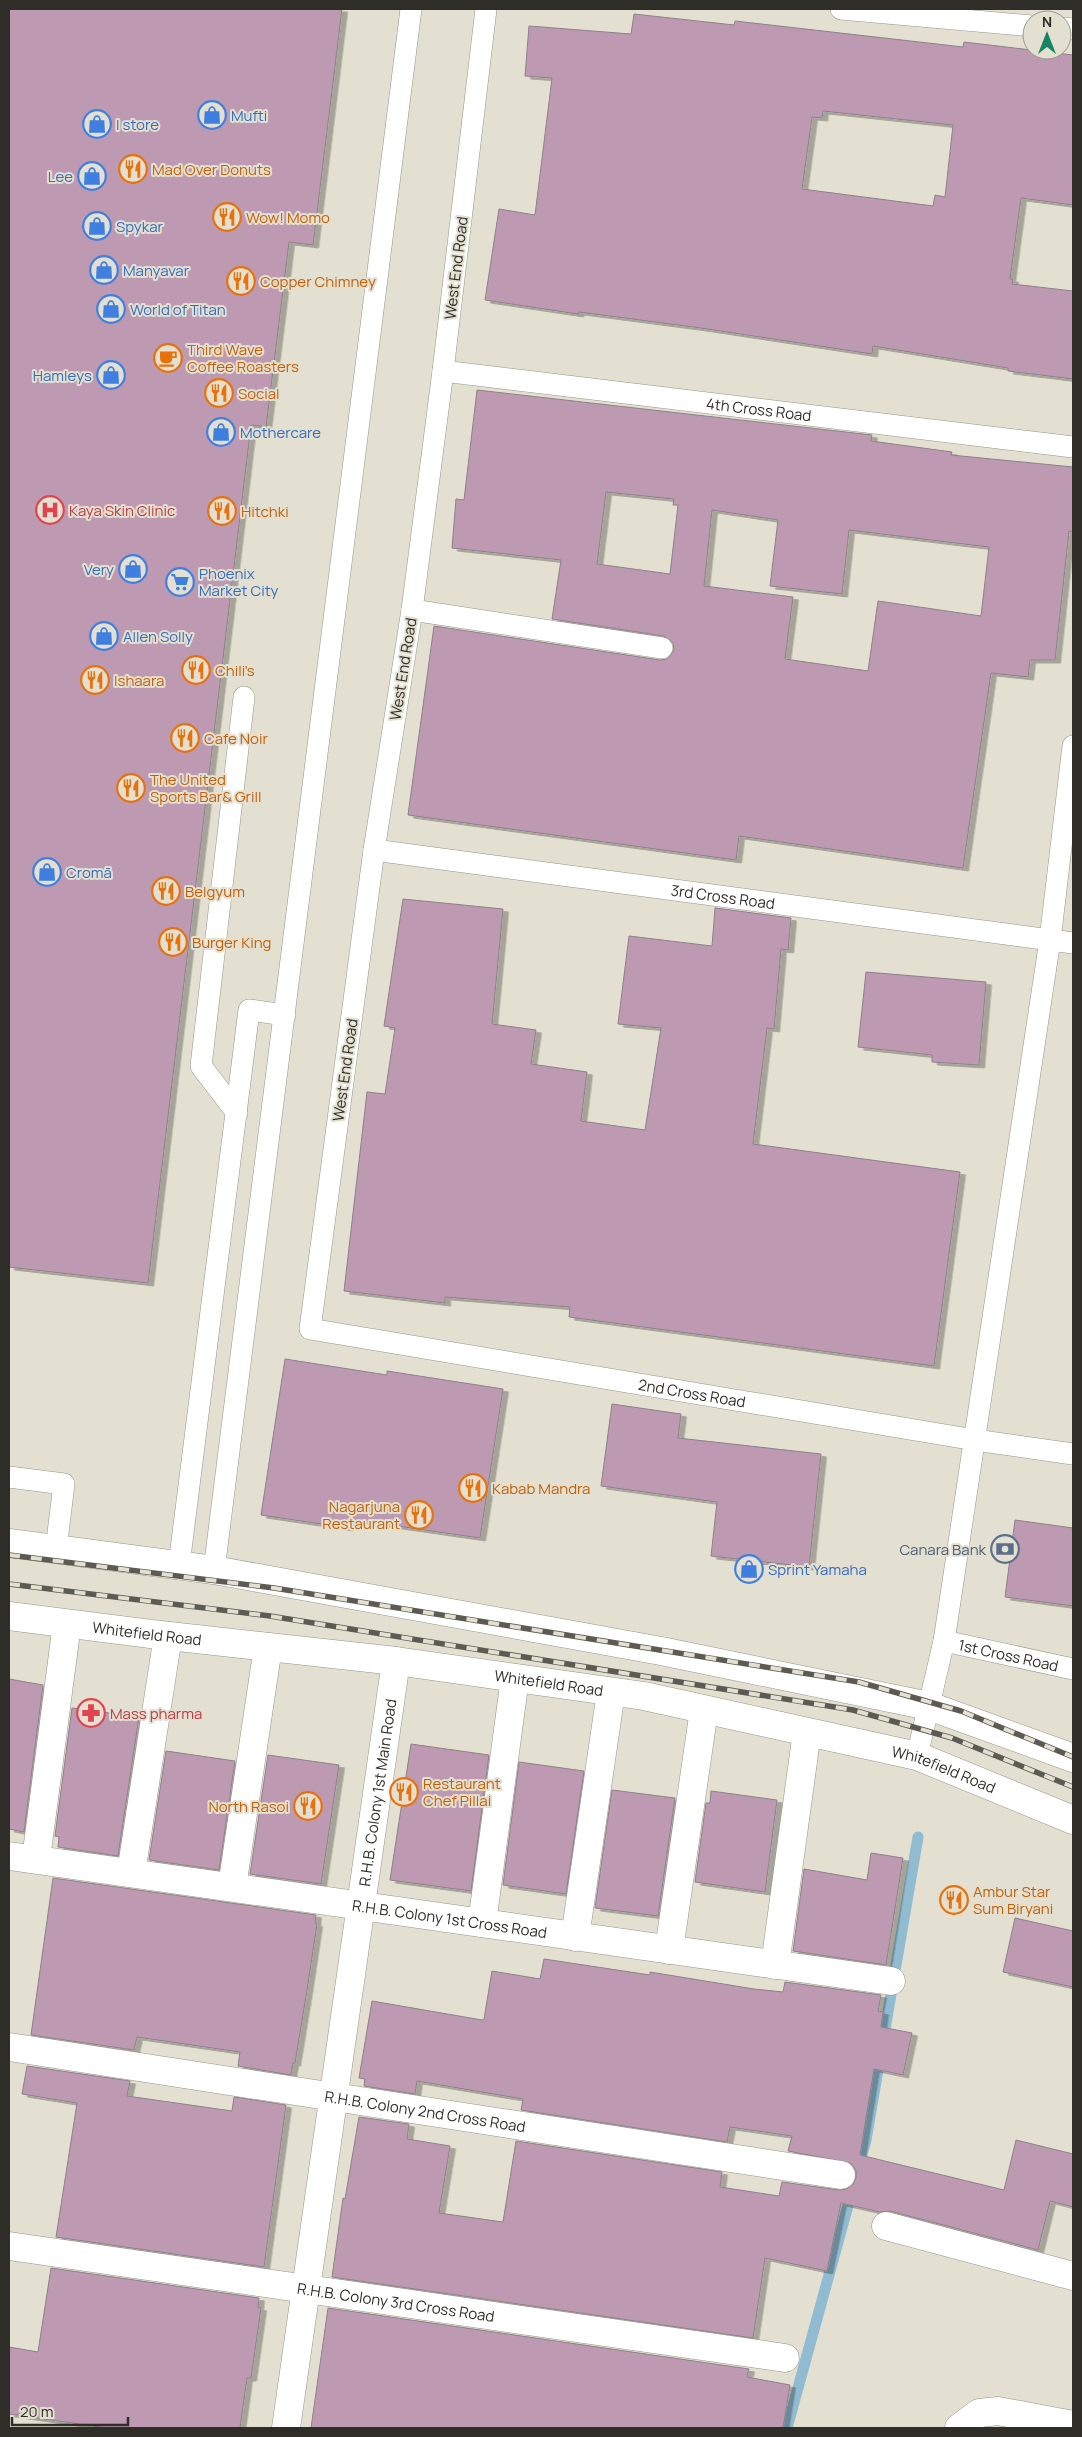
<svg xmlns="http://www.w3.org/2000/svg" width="1082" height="2437" viewBox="0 0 1082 2437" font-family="Manrope,sans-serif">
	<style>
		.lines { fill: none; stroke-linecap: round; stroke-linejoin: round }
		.stream { stroke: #91bbd0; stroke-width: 11 }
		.building { fill: #be99b2; stroke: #8d8089; fill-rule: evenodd; filter: url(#shadow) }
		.service-casing { stroke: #979587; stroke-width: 22 }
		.minor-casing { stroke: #979587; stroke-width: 29 }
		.primary-casing { stroke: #979587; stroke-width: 29 }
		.service { stroke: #fff; stroke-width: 21 }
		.minor { stroke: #fff; stroke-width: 28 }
		.primary { stroke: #fff; stroke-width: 28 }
		.rail-casing { stroke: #5c5b53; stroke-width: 5.5 }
		.rail { stroke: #e3e0d1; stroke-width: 4; stroke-dasharray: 11; stroke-linecap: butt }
		.labels { text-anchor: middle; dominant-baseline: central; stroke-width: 4; stroke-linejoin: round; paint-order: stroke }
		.shop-label { font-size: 15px; fill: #366cbe; stroke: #e3e0d1; text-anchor: start }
		.food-label { font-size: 15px; fill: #c56008; stroke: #e3e0d1; text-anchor: start }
		.street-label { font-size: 15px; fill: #2e2d28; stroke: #e3e0d1 }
		.health-label { font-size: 15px; fill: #be3a42; stroke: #e3e0d1; text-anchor: start }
		.service-label { font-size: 15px; fill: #4e5e75; stroke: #e3e0d1; text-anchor: end }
	</style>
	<defs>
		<filter id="shadow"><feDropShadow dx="5.5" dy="3" stdDeviation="0" flood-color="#0004"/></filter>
	</defs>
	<rect width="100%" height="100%" fill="#e3e0d1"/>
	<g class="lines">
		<path class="stream" d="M 787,2428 L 866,2140 L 918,1837"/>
	</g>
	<path class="building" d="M 9,9 L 342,9 L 313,245 L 289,242 L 266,427 L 251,425 L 148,1283 L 9,1267 Z
		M 634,14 L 734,25 L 735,21 L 963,47 L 964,42 L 1073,55 L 1073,205 L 1021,198 L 1010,279 L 1013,279 L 1012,284 L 1073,291 L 1073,379 L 1008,371 L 1008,368 L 873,346 L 872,354 L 701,328 L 579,312 L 578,314 L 485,300 L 499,209 L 535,215 L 552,78 L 525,76 L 529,26 L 631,34 ZM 823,111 L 953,125 L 945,197 L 935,195 L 933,206 L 802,189 L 812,117 L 822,118 Z
		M 477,390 L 872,435 L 871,441 L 952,452 L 951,455 L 1073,467 L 1073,532 L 1069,531 L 1055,660 L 1030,660 L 1028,677 L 991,673 L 963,868 L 739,836 L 736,860 L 408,815 L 434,626 L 660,660 L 667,659 L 674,650 L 673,643 L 664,636 L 552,619 L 561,560 L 452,548 L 456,499 L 464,500 ZM 606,492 L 674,499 L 673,505 L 678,505 L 670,574 L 597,564 ZM 712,510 L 778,520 L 770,586 L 842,594 L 849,530 L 989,547 L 981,616 L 878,601 L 868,671 L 785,659 L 793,597 L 704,586 Z
		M 403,899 L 503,909 L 492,1024 L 536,1030 L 531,1064 L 587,1072 L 581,1121 L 645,1130 L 661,1028 L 618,1024 L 629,936 L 712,946 L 715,908 L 791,918 L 788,950 L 781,949 L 774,1029 L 767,1028 L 753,1144 L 960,1172 L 934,1366 L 569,1317 L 570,1307 L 445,1297 L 445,1303 L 344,1291 L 367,1092 L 385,1094 L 395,1028 L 384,1026 Z
		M 866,972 L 986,982 L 979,1065 L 932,1062 L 932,1055 L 858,1047 Z
		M 285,1359 L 387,1375 L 387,1371 L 503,1389 L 480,1538 L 349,1519 L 348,1528 L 261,1515 Z
		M 612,1404 L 681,1414 L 678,1438 L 821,1454 L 809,1567 L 711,1556 L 717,1502 L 601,1486 Z
		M 1015,1520 L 1073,1528 L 1073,1606 L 1005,1597 Z
		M 9,1679 L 43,1685 L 24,1832 L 9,1829 Z
		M 72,1708 L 139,1717 L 118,1856 L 58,1847 L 59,1837 L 55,1836 Z
		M 411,1744 L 489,1755 L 471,1891 L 390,1880 Z
		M 166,1751 L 235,1761 L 219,1870 L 149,1860 Z
		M 268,1755 L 339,1765 L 321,1884 L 250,1874 Z
		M 519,1762 L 584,1771 L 566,1894 L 503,1885 Z
		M 612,1790 L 675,1798 L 658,1916 L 595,1908 Z
		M 711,1791 L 777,1800 L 765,1892 L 695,1882 L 706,1803 L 710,1803 Z
		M 871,1853 L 903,1858 L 886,1965 L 793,1951 L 804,1869 L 867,1880 Z
		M 53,1878 L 316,1915 L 315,1923 L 317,1924 L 307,1990 L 295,2063 L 293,2063 L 291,2075 L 238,2066 L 240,2052 L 137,2037 L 134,2050 L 31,2035 Z
		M 1015,1918 L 1073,1931 L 1073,1987 L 1003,1972 Z
		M 544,1959 L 650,1975 L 650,1972 L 754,1989 L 783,1992 L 785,1982 L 881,1995 L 878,2011 L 883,2012 L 881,2027 L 912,2033 L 903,2075 L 874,2069 L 860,2155 L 1004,2190 L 1016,2140 L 1073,2154 L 1073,2207 L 1050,2201 L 1038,2250 L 890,2211 L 880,2212 L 841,2203 L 827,2271 L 765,2258 L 753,2338 L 332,2277 L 343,2198 L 345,2199 L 359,2117 L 409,2124 L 407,2139 L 450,2146 L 439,2213 L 503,2222 L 516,2141 L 722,2172 L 720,2187 L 779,2196 L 782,2182 L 839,2190 L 847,2189 L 853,2184 L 856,2178 L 856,2170 L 850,2163 L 788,2151 L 792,2136 L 730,2127 L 727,2142 L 521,2110 L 523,2099 L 417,2081 L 415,2094 L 364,2086 L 365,2079 L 359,2078 L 372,2001 L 482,2020 L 484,2019 L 492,1971 L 540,1979 Z
		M 27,2066 L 130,2081 L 127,2096 L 232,2111 L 234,2097 L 286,2105 L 264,2267 L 56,2237 L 77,2103 L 22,2094 Z
		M 51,2268 L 259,2298 L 258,2307 L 261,2308 L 251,2378 L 247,2378 L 240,2428 L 107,2428 L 9,2414 L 9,2347 L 38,2352 Z
		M 328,2308 L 749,2369 L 747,2377 L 790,2385 L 783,2428 L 311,2428 Z"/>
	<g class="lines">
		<defs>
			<g id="service">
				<path id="s1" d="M 486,9 L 443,371 L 412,610 L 374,850 L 310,1329 L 975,1440 L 1073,1454"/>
				<path d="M 841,9 L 1032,26"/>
				<path d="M 1062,28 L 1073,29"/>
				<path id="s2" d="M 443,371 L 1073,447"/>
				<path d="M 412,610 L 662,648"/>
				<path id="s3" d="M 374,850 L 1073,943"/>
				<path d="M 237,1113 L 201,1066 L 244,697"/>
				<path d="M 9,1477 L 64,1484 L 56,1549"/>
				<path d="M 179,1565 L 249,1010 L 285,1015"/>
				<path d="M 214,1570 L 411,9"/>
				<path id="s4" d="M 944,1641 L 1073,1669"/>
				<path d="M 917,1756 L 944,1641 L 1050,940 L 1073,746"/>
			</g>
			<g id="minor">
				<path id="s5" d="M 9,1856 L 891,1981"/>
				<path d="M 36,1859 L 67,1624"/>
				<path d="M 131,1873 L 168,1636"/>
				<path d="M 232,1887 L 268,1647"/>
				<path d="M 482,1923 L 515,1678"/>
				<path d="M 575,1937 L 611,1692"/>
				<path d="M 669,1950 L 704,1710"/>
				<path d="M 775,1965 L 807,1732"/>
				<path id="s6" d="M 9,2047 L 841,2175"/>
				<path d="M 886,2226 L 1073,2276"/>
				<path id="s7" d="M 9,2246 L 785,2358"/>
				<path id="s8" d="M 286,2428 L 396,1661"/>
				<path d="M 959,2428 L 979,2413 L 998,2411 L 1073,2425"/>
			</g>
			<g id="primary">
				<path d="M 9,1543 L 214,1570 L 661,1651 L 929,1706 L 1073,1758"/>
				<path id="s9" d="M 9,1616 L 151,1634 L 396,1661 L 644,1696 L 917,1756 L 1073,1820"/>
			</g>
		</defs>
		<use href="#service" class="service-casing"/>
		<use href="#minor" class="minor-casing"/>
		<use href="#primary" class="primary-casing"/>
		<use href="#service" class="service"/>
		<use href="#minor" class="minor"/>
		<use href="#primary" class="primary"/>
		<defs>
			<path id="rail" d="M 9,1555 L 274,1588 L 859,1682 L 961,1711 L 1073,1757
				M 9,1584 L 270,1616 L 853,1710 L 952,1738 L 1073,1787"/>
		</defs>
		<use href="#rail" class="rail-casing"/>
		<use href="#rail" class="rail"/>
	</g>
	<defs>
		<symbol id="shop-ring" viewBox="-11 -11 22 22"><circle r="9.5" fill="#e3e0d1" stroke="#3f7fe0" stroke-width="1.5"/><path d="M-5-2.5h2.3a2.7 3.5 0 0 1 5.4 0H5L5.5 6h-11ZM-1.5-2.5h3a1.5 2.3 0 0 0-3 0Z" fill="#3f7fe0"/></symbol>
		<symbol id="restaurant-ring" viewBox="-11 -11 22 22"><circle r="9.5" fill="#e3e0d1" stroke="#e8710a" stroke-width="1.5"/><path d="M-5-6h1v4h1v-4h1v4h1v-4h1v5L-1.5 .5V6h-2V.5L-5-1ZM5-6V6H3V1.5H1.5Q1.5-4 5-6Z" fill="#e8710a"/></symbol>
		<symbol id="cafe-ring" viewBox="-11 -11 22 22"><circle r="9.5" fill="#e3e0d1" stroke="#e8710a" stroke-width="1.5"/><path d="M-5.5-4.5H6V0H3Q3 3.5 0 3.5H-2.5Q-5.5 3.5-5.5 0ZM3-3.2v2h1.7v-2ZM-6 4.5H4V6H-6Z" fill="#e8710a"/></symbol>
		<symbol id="hospital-ring" viewBox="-11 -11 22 22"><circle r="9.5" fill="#e3e0d1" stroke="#e0444e" stroke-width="1.5"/><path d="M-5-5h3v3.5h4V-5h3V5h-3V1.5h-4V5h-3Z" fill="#e0444e"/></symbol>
		<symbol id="supermarket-ring" viewBox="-11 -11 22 22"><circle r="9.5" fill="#e3e0d1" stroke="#3f7fe0" stroke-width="1.5"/><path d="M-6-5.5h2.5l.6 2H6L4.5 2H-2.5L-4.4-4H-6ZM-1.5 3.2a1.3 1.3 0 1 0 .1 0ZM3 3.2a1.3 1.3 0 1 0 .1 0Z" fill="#3f7fe0"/></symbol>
		<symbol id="bank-ring" viewBox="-11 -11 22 22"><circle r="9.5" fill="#e3e0d1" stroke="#5c6f8a" stroke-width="1.5"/><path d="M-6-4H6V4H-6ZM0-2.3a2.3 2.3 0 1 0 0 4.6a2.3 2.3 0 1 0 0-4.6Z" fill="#5c6f8a"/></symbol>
		<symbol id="pharmacy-ring" viewBox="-11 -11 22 22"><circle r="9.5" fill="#e3e0d1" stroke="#e0444e" stroke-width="1.5"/><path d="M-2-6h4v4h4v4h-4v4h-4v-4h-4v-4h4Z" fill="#e0444e"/></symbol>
	</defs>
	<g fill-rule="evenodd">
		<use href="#shop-ring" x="196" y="99" width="32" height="32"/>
		<use href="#shop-ring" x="81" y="108" width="32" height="32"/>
		<use href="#restaurant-ring" x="117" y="153" width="32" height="32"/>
		<use href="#shop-ring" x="76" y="160" width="32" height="32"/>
		<use href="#restaurant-ring" x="211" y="201" width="32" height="32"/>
		<use href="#shop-ring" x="81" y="210" width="32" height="32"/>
		<use href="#shop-ring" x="88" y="254" width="32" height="32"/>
		<use href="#restaurant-ring" x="225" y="265" width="32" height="32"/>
		<use href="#shop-ring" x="95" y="293" width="32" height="32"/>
		<use href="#cafe-ring" x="152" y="342" width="32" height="32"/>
		<use href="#shop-ring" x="95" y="359" width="32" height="32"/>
		<use href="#restaurant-ring" x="203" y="377" width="32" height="32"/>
		<use href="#shop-ring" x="205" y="416" width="32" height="32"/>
		<use href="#hospital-ring" x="34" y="494" width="32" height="32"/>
		<use href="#restaurant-ring" x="206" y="495" width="32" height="32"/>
		<use href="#shop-ring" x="117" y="553" width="32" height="32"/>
		<use href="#supermarket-ring" x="164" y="566" width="32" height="32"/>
		<use href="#shop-ring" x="88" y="620" width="32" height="32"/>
		<use href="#restaurant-ring" x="180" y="654" width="32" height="32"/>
		<use href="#restaurant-ring" x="79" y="664" width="32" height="32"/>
		<use href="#restaurant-ring" x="169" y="722" width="32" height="32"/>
		<use href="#restaurant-ring" x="115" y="772" width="32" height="32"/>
		<use href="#shop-ring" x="31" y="856" width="32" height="32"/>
		<use href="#restaurant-ring" x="150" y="875" width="32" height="32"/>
		<use href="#restaurant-ring" x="157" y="926" width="32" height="32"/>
		<use href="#restaurant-ring" x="457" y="1472" width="32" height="32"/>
		<use href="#restaurant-ring" x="403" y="1499" width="32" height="32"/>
		<use href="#bank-ring" x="989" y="1533" width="32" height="32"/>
		<use href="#shop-ring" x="733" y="1553" width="32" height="32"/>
		<use href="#pharmacy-ring" x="75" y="1697" width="32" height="32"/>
		<use href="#restaurant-ring" x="388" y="1776" width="32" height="32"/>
		<use href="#restaurant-ring" x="292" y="1790" width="32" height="32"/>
		<use href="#restaurant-ring" x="938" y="1884" width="32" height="32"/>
	</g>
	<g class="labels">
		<g class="shop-label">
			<text x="231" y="115">Mufti</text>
			<text x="116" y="124">I store</text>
			<text x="73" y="176" text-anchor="end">Lee</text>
			<text x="116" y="226">Spykar</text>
			<text x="123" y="270">Manyavar</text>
			<text x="130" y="309">World of Titan</text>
			<text x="92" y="375" text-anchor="end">Hamleys</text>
			<text x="240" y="432">Mothercare</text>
			<text x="114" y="569" text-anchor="end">Very</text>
			<text x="199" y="573">Phoenix<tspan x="199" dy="17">Market City</tspan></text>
			<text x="123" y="636">Allen Solly</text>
			<text x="66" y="872">Cromā</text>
			<text x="768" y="1569">Sprint Yamaha</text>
		</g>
		<g class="food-label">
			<text x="152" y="169">Mad Over Donuts</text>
			<text x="246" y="217">Wow! Momo</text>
			<text x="260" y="281">Copper Chimney</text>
			<text x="187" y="349">Third Wave<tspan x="187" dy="17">Coffee Roasters</tspan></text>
			<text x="238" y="393">Social</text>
			<text x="241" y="511">Hitchki</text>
			<text x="215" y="670">Chili's</text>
			<text x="114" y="680">Ishaara</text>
			<text x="204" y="738">Cafe Noir</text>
			<text x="150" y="779">The United<tspan x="150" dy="17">Sports Bar&amp; Grill</tspan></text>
			<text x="185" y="891">Belgyum</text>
			<text x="192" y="942">Burger King</text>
			<text x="492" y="1488">Kabab Mandra</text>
			<text x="400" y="1506" text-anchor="end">Nagarjuna<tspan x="400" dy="17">Restaurant</tspan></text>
			<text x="423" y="1783">Restaurant<tspan x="423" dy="17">Chef Pillai</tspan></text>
			<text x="289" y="1806" text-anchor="end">North Rasoi</text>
			<text x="973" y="1891">Ambur Star<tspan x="973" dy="17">Sum Biryani</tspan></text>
		</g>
		<g class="street-label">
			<text transform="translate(456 268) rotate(-83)">West End Road</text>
			<text stroke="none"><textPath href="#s2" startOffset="318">4th Cross Road</textPath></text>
			<text transform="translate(403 669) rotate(-81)">West End Road</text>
			<text stroke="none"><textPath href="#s3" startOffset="352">3rd Cross Road</textPath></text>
			<text transform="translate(345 1070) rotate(-82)">West End Road</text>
			<text stroke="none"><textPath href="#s1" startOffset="1719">2nd Cross Road</textPath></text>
			<text stroke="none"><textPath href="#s9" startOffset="139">Whitefield Road</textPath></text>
			<text stroke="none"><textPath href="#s4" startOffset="66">1st Cross Road</textPath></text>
			<text stroke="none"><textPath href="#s9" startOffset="544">Whitefield Road</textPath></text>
			<text stroke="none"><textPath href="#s9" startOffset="949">Whitefield Road</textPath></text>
			<text stroke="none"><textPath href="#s8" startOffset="642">R.H.B. Colony 1st Main Road</textPath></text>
			<text stroke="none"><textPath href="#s5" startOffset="445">R.H.B. Colony 1st Cross Road</textPath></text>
			<text stroke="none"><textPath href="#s6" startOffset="421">R.H.B. Colony 2nd Cross Road</textPath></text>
			<text stroke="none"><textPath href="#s7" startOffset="391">R.H.B. Colony 3rd Cross Road</textPath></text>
		</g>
		<g class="health-label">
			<text x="69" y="510">Kaya Skin Clinic</text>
			<text x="110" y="1713">Mass pharma</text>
		</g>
		<g class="service-label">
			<text x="986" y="1549">Canara Bank</text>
		</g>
	</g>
	<rect width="1082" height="2437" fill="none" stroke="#2e2d28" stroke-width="20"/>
	<g transform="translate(1047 35)"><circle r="24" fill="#e3e0d1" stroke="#9b988d"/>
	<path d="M0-4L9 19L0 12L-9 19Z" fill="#158462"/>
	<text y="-8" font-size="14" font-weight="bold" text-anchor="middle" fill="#2e2d28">N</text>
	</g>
	<path d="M12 2417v8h116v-8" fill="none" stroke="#2e2d28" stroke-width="2.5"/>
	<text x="20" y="2417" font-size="15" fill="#2e2d28" stroke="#e3e0d1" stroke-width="4" paint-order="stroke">20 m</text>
</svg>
